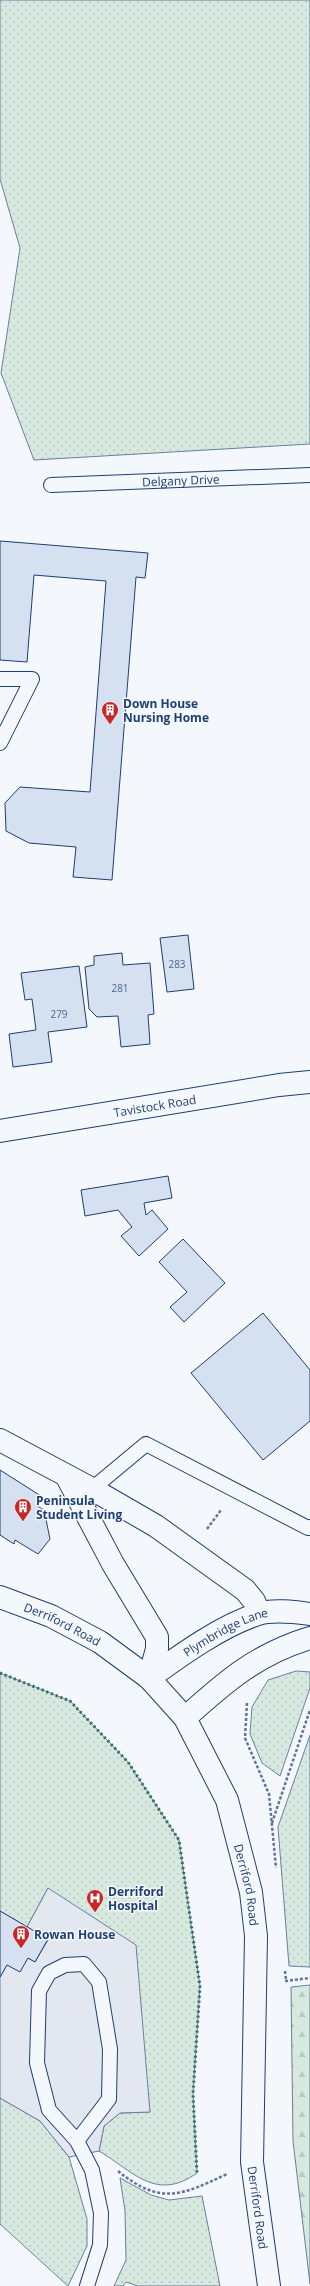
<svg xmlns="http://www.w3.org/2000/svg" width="310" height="2286" viewBox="0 0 310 2286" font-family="'Open Sans',sans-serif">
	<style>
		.grass { fill: url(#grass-dots); stroke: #687fa3 }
		.forest { fill: url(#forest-firs); stroke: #687fa3 }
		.parking { fill: #e3e8f0; stroke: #687fa3 }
		.building { fill: #d5e0f0; stroke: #1d3f73 }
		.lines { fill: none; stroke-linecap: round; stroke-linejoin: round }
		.lane-casing { stroke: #1d3f73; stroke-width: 16 }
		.street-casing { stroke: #1d3f73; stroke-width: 24 }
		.primary-casing { stroke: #1d3f73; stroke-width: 24 }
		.highway-casing { stroke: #1d3f73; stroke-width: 24 }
		.path { stroke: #5e769c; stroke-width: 2.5; stroke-dasharray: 3 2; stroke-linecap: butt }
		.lane { stroke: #f4f7fb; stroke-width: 14 }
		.street { stroke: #f4f7fb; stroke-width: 22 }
		.primary { stroke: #f4f7fb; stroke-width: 22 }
		.highway { stroke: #f4f7fb; stroke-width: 22 }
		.hedge { stroke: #2c6c60; stroke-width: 3; stroke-dasharray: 2 3; stroke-linecap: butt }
		.labels { text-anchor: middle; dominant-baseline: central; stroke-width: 3; stroke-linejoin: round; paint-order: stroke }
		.number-label { font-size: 10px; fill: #4b6792 }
		.street-label { font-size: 12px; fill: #1d3f73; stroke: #f4f7fb }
		.poi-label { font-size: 12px; font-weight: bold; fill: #1d3f73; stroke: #f4f7fb; text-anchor: start }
	</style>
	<defs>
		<pattern id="grass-dots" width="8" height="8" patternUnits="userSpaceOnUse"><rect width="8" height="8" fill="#d7e8df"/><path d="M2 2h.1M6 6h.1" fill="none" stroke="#b8c8c3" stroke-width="1.8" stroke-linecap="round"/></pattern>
		<pattern id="forest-firs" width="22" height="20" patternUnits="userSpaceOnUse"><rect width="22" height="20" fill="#d7e8df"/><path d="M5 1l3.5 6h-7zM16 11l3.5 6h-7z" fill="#b8c8c3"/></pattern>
	</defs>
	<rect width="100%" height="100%" fill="#f4f7fb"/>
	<path class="grass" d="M 0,0 L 310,0 L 310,444 L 34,460 L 1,373 L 20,248 L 0,179 Z
		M 296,1671 L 310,1672 L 310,1688 L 280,1776 L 262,1763 L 250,1734 L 252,1707 L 268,1680 Z
		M 0,1673 L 70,1701 L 128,1762 L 179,1840 L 200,1986 L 193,2094 L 197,2173 C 156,2202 134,2172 99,2151 L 104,2126 L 120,2113 L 150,2112 L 48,1888 L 27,1927 L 0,1911 Z
		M 310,1735 L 310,1967 L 289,1966 L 278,1827 Z
		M 0,2098 L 40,2121 L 69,2157 L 87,2219 L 87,2246 L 68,2286 L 0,2224 Z
		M 120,2178 L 151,2195 L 169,2200 L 202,2196 L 220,2286 L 138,2286 L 126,2282 L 123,2286 L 114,2286 L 126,2260 L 125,2211 Z"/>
	<path class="forest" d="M 310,1985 L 310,2284 L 293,2141 L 291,1987 Z"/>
	<path class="parking" d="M 48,1888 L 136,1945 L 150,2112 L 120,2113 L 104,2126 L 99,2151 L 69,2157 L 40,2121 L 0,2098 L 0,1977 L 7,1965 L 28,1958 L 35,1962 L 48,1940 L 27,1927 Z"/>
	<path class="building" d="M 0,541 L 148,553 L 145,578 L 136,577 L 112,880 L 73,877 L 76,847 L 29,843 L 6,831 L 5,803 L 20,787 L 90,792 L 106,581 L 34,575 L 27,662 L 0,660 Z
		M 188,935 L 194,989 L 167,992 L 160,938 Z
		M 122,953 L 123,965 L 150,963 L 154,1014 L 148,1015 L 150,1044 L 121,1047 L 118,1016 L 97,1017 L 89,1009 L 85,967 L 94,965 L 94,956 Z
		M 79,966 L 87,1027 L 48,1032 L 52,1062 L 13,1067 L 9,1034 L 36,1030 L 32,999 L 25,1000 L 21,973 Z
		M 168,1176 L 172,1198 L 144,1203 L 146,1215 L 152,1210 L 168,1229 L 139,1256 L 121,1236 L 132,1227 L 118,1210 L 85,1216 L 81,1190 Z
		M 183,1239 L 225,1283 L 184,1322 L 170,1307 L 187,1292 L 159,1262 Z
		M 263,1313 L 310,1370 L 310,1421 L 263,1460 L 191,1373 Z
		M 0,1470 L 41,1496 L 36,1505 L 44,1510 L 50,1539 L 38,1554 L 15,1540 L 14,1544 L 0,1535 Z
		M 0,1911 L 48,1939 L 35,1962 L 28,1958 L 20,1972 L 7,1965 L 0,1977 Z"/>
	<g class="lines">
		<defs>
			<g id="lane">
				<path id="s1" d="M 51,485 L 310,475"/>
				<path d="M 0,679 L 32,679 L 0,743"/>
				<path d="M 92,1489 L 146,1444 L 308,1528 L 310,1527"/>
				<path d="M 77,2141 L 109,2099 L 110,2049 L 99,1982 L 84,1964 L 65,1965 L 49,1973 L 39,1991 L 37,2063 L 49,2110 L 77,2141 L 92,2170 L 101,2213 L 100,2245 L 87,2286"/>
			</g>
			<g id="street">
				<path d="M 0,1440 L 92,1489 L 156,1526 L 245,1590 L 254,1601 L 259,1613"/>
				<path d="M 67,1477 L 113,1564 L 157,1637 L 157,1649 L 149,1678"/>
				<path id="s2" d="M 149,1678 C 181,1655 221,1626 258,1614 C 273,1609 295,1612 310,1614"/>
				<path d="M 185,1718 C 226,1681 257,1654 310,1638"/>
			</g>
			<g id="primary">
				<path id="s3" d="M 0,1597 L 51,1616 L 100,1642 L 149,1678 L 185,1718 L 227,1800 L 251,1892 L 256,1936 L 252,2162 L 269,2286"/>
			</g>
			<g id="highway">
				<path id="s4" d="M 0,1131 L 279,1085 L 310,1082"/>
			</g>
		</defs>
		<use href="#lane" class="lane-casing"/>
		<use href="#street" class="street-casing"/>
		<use href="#primary" class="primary-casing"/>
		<use href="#highway" class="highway-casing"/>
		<path class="path" d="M 207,1529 L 221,1510
			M 247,1703 L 245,1738 L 269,1794 L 276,1868
			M 272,1823 L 310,1710
			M 285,1971 L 286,1980
			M 285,1981 L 310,1978
			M 118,2171 C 161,2206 182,2195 227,2174"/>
		<use href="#lane" class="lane"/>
		<use href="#street" class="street"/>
		<use href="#primary" class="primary"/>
		<use href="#highway" class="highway"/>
		<path class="hedge" d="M 0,1673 L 70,1701 L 128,1762 L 179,1840 L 200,1986 L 193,2094 L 197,2173"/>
	</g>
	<defs>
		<symbol id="building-pin" viewBox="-11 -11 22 30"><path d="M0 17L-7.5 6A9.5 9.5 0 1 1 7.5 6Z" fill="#c62828" stroke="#f4f7fb"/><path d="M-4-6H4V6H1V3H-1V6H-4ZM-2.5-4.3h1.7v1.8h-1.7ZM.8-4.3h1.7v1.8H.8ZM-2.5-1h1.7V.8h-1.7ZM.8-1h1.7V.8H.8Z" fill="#fff"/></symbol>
		<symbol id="hospital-pin" viewBox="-11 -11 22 30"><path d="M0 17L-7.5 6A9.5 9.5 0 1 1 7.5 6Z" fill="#c62828" stroke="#f4f7fb"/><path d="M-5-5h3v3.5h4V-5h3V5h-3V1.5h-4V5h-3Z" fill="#fff"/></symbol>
	</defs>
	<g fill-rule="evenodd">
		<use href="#building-pin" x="100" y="700" width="20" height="27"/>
		<use href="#building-pin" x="13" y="1497" width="20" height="27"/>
		<use href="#hospital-pin" x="85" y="1888" width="20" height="27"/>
		<use href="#building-pin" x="11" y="1924" width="20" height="27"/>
	</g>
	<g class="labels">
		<g class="number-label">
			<text x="177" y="964">283</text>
			<text x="120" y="988">281</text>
			<text x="59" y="1014">279</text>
		</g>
		<g class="street-label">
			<text stroke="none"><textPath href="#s1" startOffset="130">Delgany Drive</textPath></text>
			<text stroke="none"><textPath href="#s4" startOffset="157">Tavistock Road</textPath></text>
			<text stroke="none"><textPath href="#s3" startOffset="68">Derriford Road</textPath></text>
			<text stroke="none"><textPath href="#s2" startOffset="90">Plymbridge Lane</textPath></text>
			<text stroke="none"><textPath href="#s3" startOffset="404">Derriford Road</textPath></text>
			<text stroke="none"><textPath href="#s3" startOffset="728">Derriford Road</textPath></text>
		</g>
		<g class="poi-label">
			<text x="123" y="703">Down House<tspan x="123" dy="14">Nursing Home</tspan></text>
			<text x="36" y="1500">Peninsula<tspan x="36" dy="14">Student Living</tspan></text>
			<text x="108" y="1891">Derriford<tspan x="108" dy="14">Hospital</tspan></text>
			<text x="34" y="1934">Rowan House</text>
		</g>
	</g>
</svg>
